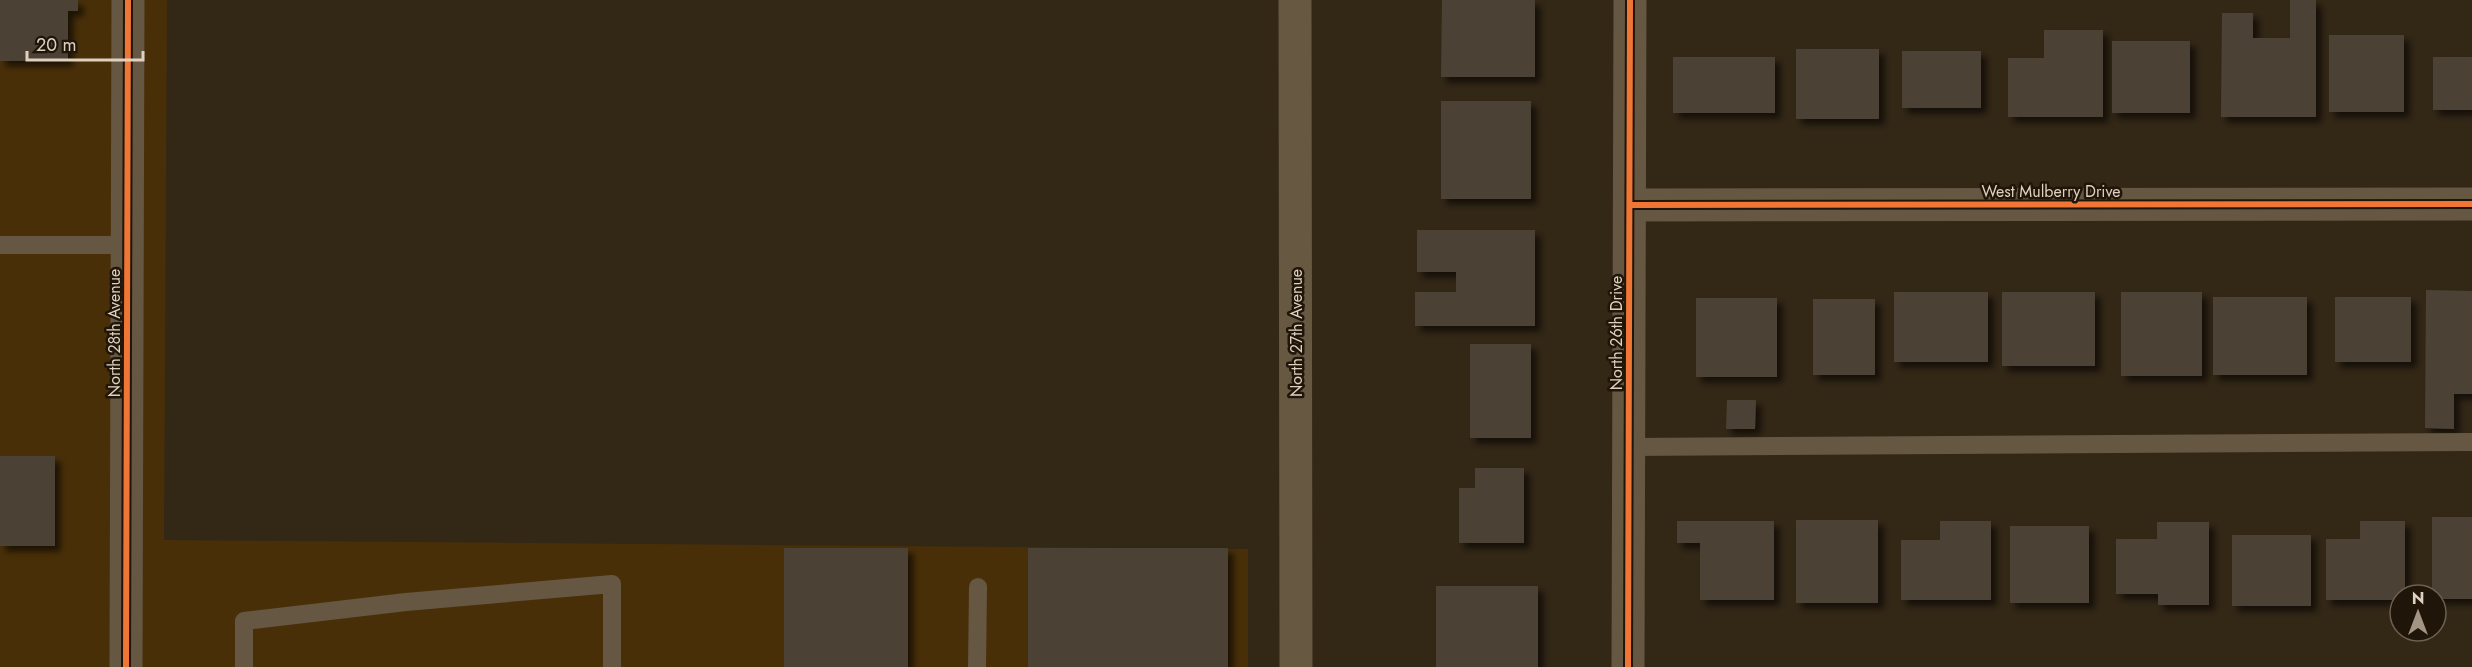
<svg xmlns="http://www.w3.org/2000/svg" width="2472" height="667" viewBox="0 0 2472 667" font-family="Jost,sans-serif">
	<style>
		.built { fill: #482f08 }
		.building { fill: #4c4334; filter: url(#shadow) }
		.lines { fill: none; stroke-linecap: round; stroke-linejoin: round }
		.service { stroke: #665743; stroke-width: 18 }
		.minor { stroke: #665743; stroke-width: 33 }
		.secondary { stroke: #675842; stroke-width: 33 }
		.cycleway-casing { stroke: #1f1508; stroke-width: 10 }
		.cycleway { stroke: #f07635; stroke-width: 6 }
		.labels { text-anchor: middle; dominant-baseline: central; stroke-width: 5; stroke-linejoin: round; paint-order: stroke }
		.street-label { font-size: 16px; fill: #dfd0bf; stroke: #1f1508 }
	</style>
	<defs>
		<filter id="shadow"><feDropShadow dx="5.5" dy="5.5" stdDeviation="3" flood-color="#0009"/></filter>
	</defs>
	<rect width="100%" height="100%" fill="#332716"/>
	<path class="built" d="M 0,0 L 167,0 L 164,540 L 1248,549 L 1248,667 L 0,667 Z"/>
	<path class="building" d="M 0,0 L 78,0 L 78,11 L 68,11 L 68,61 L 0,61 Z
		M 1442,0 L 1535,0 L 1535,77 L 1441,77 Z
		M 2290,0 L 2316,0 L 2316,117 L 2221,117 L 2222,13 L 2253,13 L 2253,38 L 2290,38 Z
		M 2044,30 L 2103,30 L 2103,117 L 2008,117 L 2008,58 L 2044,58 Z
		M 2329,35 L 2404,35 L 2404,112 L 2329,112 Z
		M 2112,41 L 2190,41 L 2190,113 L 2112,113 Z
		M 1796,49 L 1879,49 L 1879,119 L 1796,119 Z
		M 1902,51 L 1981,51 L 1981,108 L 1902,108 Z
		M 1673,57 L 1775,57 L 1775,113 L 1673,113 Z
		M 2433,57 L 2472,57 L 2472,110 L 2433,110 Z
		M 1441,101 L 1531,101 L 1531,199 L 1441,199 Z
		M 1417,230 L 1535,230 L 1535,326 L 1415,326 L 1415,292 L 1456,292 L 1456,272 L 1417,272 Z
		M 2426,290 L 2472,291 L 2472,394 L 2454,394 L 2454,429 L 2425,428 Z
		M 1894,292 L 1988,292 L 1988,362 L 1894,362 Z
		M 2002,292 L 2095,292 L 2095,366 L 2002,366 Z
		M 2121,292 L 2202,292 L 2202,376 L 2121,376 Z
		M 2213,297 L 2307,297 L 2307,375 L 2213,375 Z
		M 2335,297 L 2411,297 L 2411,362 L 2335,362 Z
		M 1696,298 L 1777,298 L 1777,377 L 1696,377 Z
		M 1813,299 L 1875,299 L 1875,375 L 1813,375 Z
		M 1470,344 L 1531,344 L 1531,438 L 1470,438 Z
		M 1727,400 L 1756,400 L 1755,429 L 1726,429 Z
		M 0,456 L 55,456 L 55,546 L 0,546 Z
		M 1475,468 L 1524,468 L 1524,543 L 1459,543 L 1459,488 L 1475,488 Z
		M 2432,517 L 2472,517 L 2472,599 L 2436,599 L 2436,595 L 2432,595 Z
		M 1796,520 L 1878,520 L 1878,603 L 1796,603 Z
		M 1677,521 L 1774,521 L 1774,600 L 1700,600 L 1700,543 L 1677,543 Z
		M 1940,521 L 1991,521 L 1991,600 L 1901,600 L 1901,540 L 1940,540 Z
		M 2360,521 L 2405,521 L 2405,595 L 2400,595 L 2400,600 L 2326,600 L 2326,539 L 2360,539 Z
		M 2157,522 L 2209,522 L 2209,605 L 2158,605 L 2158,594 L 2116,594 L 2116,539 L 2157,539 Z
		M 2010,526 L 2089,526 L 2089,603 L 2010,603 Z
		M 2232,535 L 2311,535 L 2311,606 L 2232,606 Z
		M 784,548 L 908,548 L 908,667 L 784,667 Z
		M 1028,548 L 1228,548 L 1228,667 L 1028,667 Z
		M 1436,586 L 1538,586 L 1538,667 L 1436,667 Z"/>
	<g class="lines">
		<path class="service" d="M 0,245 L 127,245
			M 1629,447 L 2472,442
			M 244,667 L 244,621 L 406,602 L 612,584 L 612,667
			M 977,667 L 978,587"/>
		<path class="minor" d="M 1630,205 L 2472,204
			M 126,667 L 128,0
			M 1628,667 L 1630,0"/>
		<path class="secondary" d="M 1295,0 L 1296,667"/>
		<defs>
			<path id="cycleway" d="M 1630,205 L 2472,204
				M 126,667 L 128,0
				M 1628,667 L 1630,0"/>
		</defs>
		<use href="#cycleway" class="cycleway-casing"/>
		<use href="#cycleway" class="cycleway"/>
	</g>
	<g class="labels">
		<g class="street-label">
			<text x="2051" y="191">West Mulberry Drive</text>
			<text transform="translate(114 333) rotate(-90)">North 28th Avenue</text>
			<text transform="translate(1296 333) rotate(-90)">North 27th Avenue</text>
			<text transform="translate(1616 333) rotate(-90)">North 26th Drive</text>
		</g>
	</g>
	<g transform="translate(2418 613)"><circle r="28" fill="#1f1508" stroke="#6c6051" stroke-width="1.5"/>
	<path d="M0-4.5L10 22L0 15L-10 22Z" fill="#a39584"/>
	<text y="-9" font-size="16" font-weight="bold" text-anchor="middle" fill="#dfd0bf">N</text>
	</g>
	<path d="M27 51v9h116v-9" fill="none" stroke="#dfd0bf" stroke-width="3"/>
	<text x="36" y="51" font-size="18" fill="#dfd0bf" stroke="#1f1508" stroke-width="4.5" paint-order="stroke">20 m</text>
</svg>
